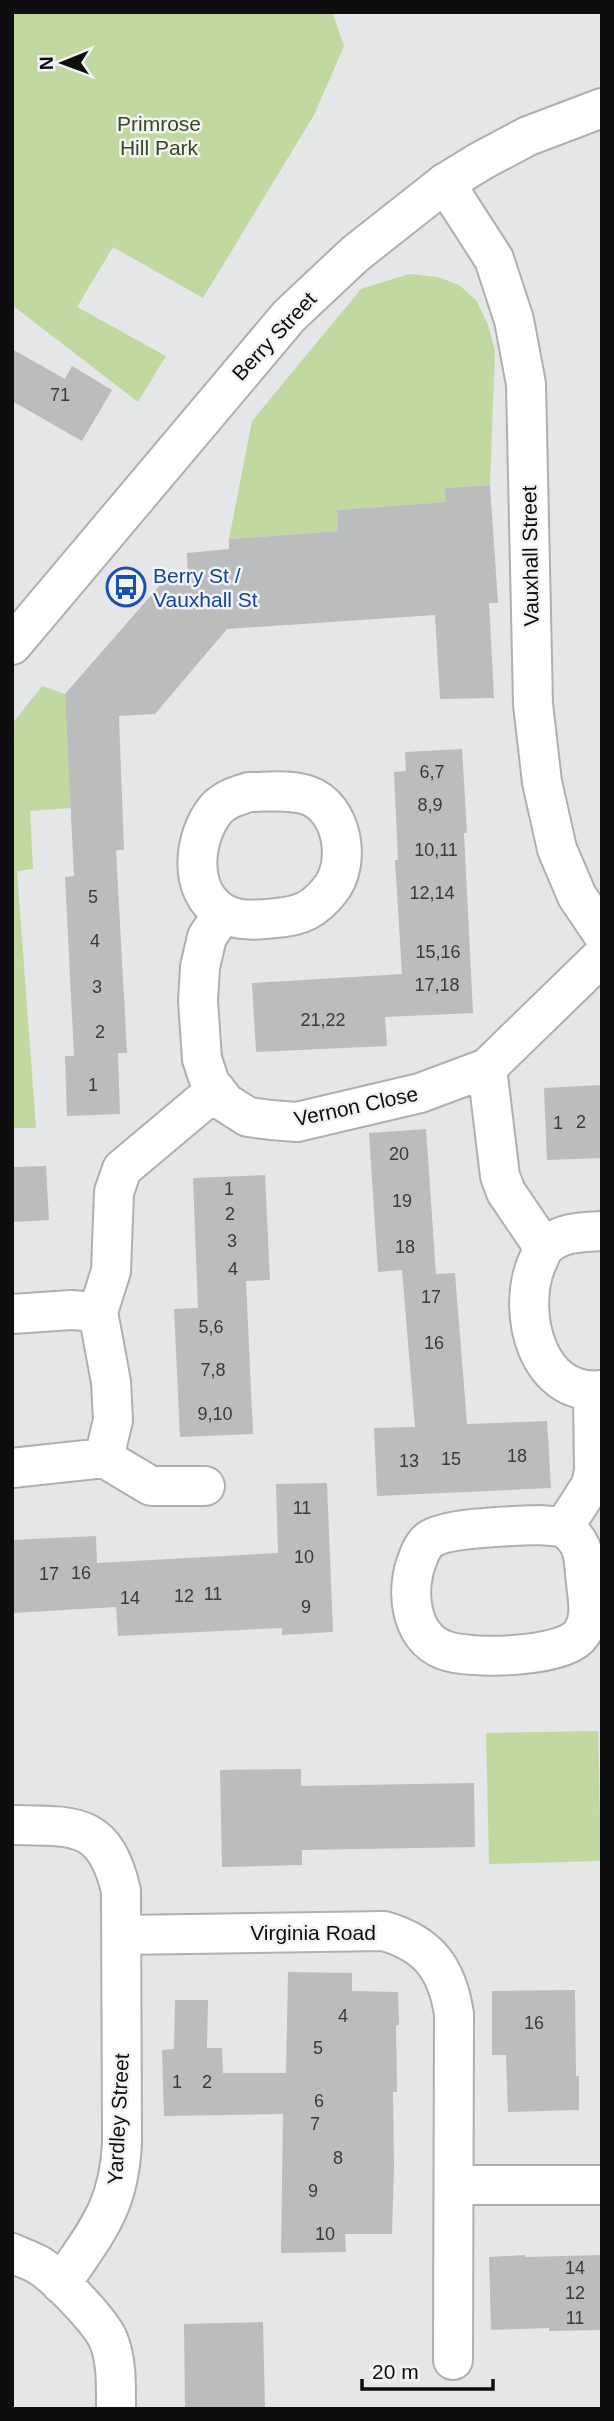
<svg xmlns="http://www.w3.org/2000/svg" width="614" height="2421" viewBox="0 0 614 2421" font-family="Helvetica,sans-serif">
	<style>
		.green { fill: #c2d8a1 }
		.building { fill: #bbbcbe }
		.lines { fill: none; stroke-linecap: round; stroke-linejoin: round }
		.minor-casing { stroke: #aeafb1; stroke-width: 42 }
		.tertiary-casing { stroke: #aeafb1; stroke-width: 42 }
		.minor { stroke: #fff; stroke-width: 38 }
		.tertiary { stroke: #fff; stroke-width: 38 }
		.labels { text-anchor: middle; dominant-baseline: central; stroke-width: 5; stroke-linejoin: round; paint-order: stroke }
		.number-label { font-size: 18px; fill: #393a3b }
		.park-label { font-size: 21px; fill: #394919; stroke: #f2f3f5 }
		.street-label { font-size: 21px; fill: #0e0e0f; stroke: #f2f3f5 }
		.transit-label { font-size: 21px; fill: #164399; stroke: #f2f3f5; text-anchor: start }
	</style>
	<rect width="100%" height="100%" fill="#e5e6e8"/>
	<path class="green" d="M 12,12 L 332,12 L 344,46 L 314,115 L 203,298 L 113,247 L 77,307 L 166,356 L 138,402 L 12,305 Z
		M 409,274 L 438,277 L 459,285 L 476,300 L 488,325 L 495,351 L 490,485 L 446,488 L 446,502 L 337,510 L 338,531 L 229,539 L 252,421 L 361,289 Z
		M 42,686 L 65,694 L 71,808 L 30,811 L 33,869 L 17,871 L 36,1128 L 12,1128 L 12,724 Z
		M 598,1731 L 601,1861 L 489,1864 L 486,1733 Z"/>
	<path class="building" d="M 12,349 L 65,379 L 72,366 L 112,390 L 82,441 L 12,401 Z
		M 490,485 L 498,603 L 489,603 L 494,698 L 440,699 L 435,615 L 227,629 L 155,714 L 119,716 L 124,850 L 116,850 L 127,1053 L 118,1053 L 120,1114 L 67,1116 L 65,1056 L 74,1056 L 65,877 L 74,876 L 65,694 L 167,577 L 188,577 L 187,553 L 229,549 L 229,539 L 338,531 L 337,510 L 446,502 L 445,488 Z
		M 462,749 L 467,833 L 464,833 L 473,1013 L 385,1017 L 387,1046 L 256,1052 L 252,983 L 402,974 L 395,860 L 398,860 L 394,772 L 406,771 L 405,752 Z
		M 602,1085 L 602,1158 L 547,1160 L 544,1088 Z
		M 426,1129 L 436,1274 L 455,1273 L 467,1424 L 547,1421 L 551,1488 L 377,1496 L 374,1428 L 415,1427 L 402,1270 L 378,1272 L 369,1133 Z
		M 46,1166 L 49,1220 L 12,1222 L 12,1167 Z
		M 265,1175 L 270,1280 L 246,1281 L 253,1434 L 180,1437 L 174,1309 L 198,1308 L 193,1178 Z
		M 327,1483 L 333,1632 L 282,1635 L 282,1628 L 118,1636 L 116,1607 L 12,1613 L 12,1540 L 96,1536 L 97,1563 L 278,1553 L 276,1484 Z
		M 301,1769 L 301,1786 L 474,1783 L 475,1847 L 302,1850 L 302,1865 L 222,1867 L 220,1770 Z
		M 288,1972 L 352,1973 L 352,1991 L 398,1992 L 399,2025 L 396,2025 L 397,2092 L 393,2092 L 394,2168 L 392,2234 L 345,2234 L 346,2252 L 281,2253 L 283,2114 L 164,2116 L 162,2050 L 174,2049 L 175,2000 L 208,2000 L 207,2048 L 222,2048 L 223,2073 L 286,2073 Z
		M 575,1990 L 576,2076 L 579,2076 L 579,2110 L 508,2112 L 506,2055 L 492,2055 L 492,1991 Z
		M 525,2255 L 525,2257 L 602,2255 L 602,2330 L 549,2331 L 549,2328 L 491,2330 L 489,2257 Z
		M 263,2322 L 265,2409 L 185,2409 L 184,2324 Z"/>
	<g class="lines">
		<defs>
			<path id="minor" d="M 445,183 L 494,259 L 514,320 L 526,384 L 533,704 L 542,782 L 557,849 L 577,896 L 602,933
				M 249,792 C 268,792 289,789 307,795 C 343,807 352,863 330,890 C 314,910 301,916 276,918 C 260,920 238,922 223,913 C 187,892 193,837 216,809 C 225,799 237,796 249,792 Z
				M 223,913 L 207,937 L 200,967 L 198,1001 L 202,1059 L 210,1083 L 226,1103 L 248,1117 L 271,1120 L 297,1122 L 420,1093 L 487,1068 L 602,956
				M 487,1068 L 500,1176 L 506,1192 L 544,1248
				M 602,1231 C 582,1232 561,1232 546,1246 C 541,1251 539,1259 536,1265 C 517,1313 537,1397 602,1390
				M 12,1314 L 71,1310 L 98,1312
				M 104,1458 L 113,1420 L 111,1382 L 98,1312 L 111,1271 L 114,1192 L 122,1169 L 216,1090
				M 12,1468 L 104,1458 L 151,1486 L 205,1486
				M 539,1525 L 564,1527 C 586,1545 583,1556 586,1583 C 588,1601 592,1619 581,1634 C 566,1658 469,1660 444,1650 C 409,1637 405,1588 418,1558 C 420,1552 424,1544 429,1540 C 446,1527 516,1526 539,1525 Z
				M 564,1527 L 591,1485 L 594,1471 L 593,1391
				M 12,1825 C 74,1826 105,1821 121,1891 L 122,2143 C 119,2208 96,2232 61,2284
				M 122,1935 L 384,1931 C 429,1944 447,1969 454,2014 L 453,2360
				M 454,2185 L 602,2185
				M 12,2253 C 20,2257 29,2260 37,2264 C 56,2275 99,2320 108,2339 C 117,2360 116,2386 116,2409"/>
			<path id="tertiary" d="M 12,645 L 289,316 L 355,254 L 445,183 L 481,161 L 528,136 L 602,108"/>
		</defs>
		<use href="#minor" class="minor-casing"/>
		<use href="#tertiary" class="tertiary-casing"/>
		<use href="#minor" class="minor"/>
		<use href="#tertiary" class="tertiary"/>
	</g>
	<defs>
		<symbol id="bus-ring" viewBox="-11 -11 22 22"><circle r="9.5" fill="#f2f3f5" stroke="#1a4fb4" stroke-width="1.5"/><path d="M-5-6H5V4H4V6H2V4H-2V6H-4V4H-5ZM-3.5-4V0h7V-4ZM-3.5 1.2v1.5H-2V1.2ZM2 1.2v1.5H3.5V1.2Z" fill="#1a4fb4"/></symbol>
	</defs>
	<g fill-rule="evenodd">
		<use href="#bus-ring" x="104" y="565" width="44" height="44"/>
	</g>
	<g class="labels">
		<g class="number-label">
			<text x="60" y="395">71</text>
			<text x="432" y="772">6,7</text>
			<text x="430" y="805">8,9</text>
			<text x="436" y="850">10,11</text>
			<text x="432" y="893">12,14</text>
			<text x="93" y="897">5</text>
			<text x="95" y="941">4</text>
			<text x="438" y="952">15,16</text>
			<text x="437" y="985">17,18</text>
			<text x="97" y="987">3</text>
			<text x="323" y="1020">21,22</text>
			<text x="100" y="1032">2</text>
			<text x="93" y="1085">1</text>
			<text x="581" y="1122">2</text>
			<text x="558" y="1123">1</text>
			<text x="399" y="1154">20</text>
			<text x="229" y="1189">1</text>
			<text x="402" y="1201">19</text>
			<text x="230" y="1214">2</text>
			<text x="232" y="1241">3</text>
			<text x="405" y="1247">18</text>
			<text x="233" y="1269">4</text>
			<text x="431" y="1297">17</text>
			<text x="211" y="1327">5,6</text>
			<text x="434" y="1343">16</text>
			<text x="213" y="1370">7,8</text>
			<text x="215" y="1414">9,10</text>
			<text x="517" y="1456">18</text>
			<text x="451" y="1459">15</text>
			<text x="409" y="1461">13</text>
			<text x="302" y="1508">11</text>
			<text x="304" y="1557">10</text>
			<text x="81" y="1573">16</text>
			<text x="49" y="1574">17</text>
			<text x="213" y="1594">11</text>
			<text x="184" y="1596">12</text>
			<text x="130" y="1598">14</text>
			<text x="306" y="1607">9</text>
			<text x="343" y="2016">4</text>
			<text x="534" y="2023">16</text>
			<text x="318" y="2048">5</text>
			<text x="177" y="2082">1</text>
			<text x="207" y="2082">2</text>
			<text x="319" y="2101">6</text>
			<text x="315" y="2124">7</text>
			<text x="338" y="2158">8</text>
			<text x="313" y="2191">9</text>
			<text x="325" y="2234">10</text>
			<text x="575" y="2268">14</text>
			<text x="575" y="2293">12</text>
			<text x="575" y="2318">11</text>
		</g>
		<g class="park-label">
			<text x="159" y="123">Primrose<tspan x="159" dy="24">Hill Park</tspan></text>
		</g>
		<g class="street-label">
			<text transform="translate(274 336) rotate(-47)">Berry Street</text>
			<text transform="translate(530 556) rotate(-91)">Vauxhall Street</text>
			<text transform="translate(356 1106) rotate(-12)">Vernon Close</text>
			<text x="313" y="1932">Virginia Road</text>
			<text transform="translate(118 2119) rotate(-87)">Yardley Street</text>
		</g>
		<g class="transit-label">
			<text x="153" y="575">Berry St /<tspan x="153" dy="24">Vauxhall St</tspan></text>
		</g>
	</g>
	<rect width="614" height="2421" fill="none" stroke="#0e0e0f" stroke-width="28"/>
	<g transform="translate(63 63) rotate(269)" stroke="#f2f3f5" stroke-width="5" paint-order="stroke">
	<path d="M0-5L12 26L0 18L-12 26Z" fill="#0e0e0f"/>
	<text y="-10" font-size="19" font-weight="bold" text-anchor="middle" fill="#0e0e0f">N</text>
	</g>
	<path d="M362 2379v10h131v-10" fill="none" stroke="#0e0e0f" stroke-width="3.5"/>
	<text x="372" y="2379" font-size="21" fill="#0e0e0f" stroke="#f2f3f5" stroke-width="5" paint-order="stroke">20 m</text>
</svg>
